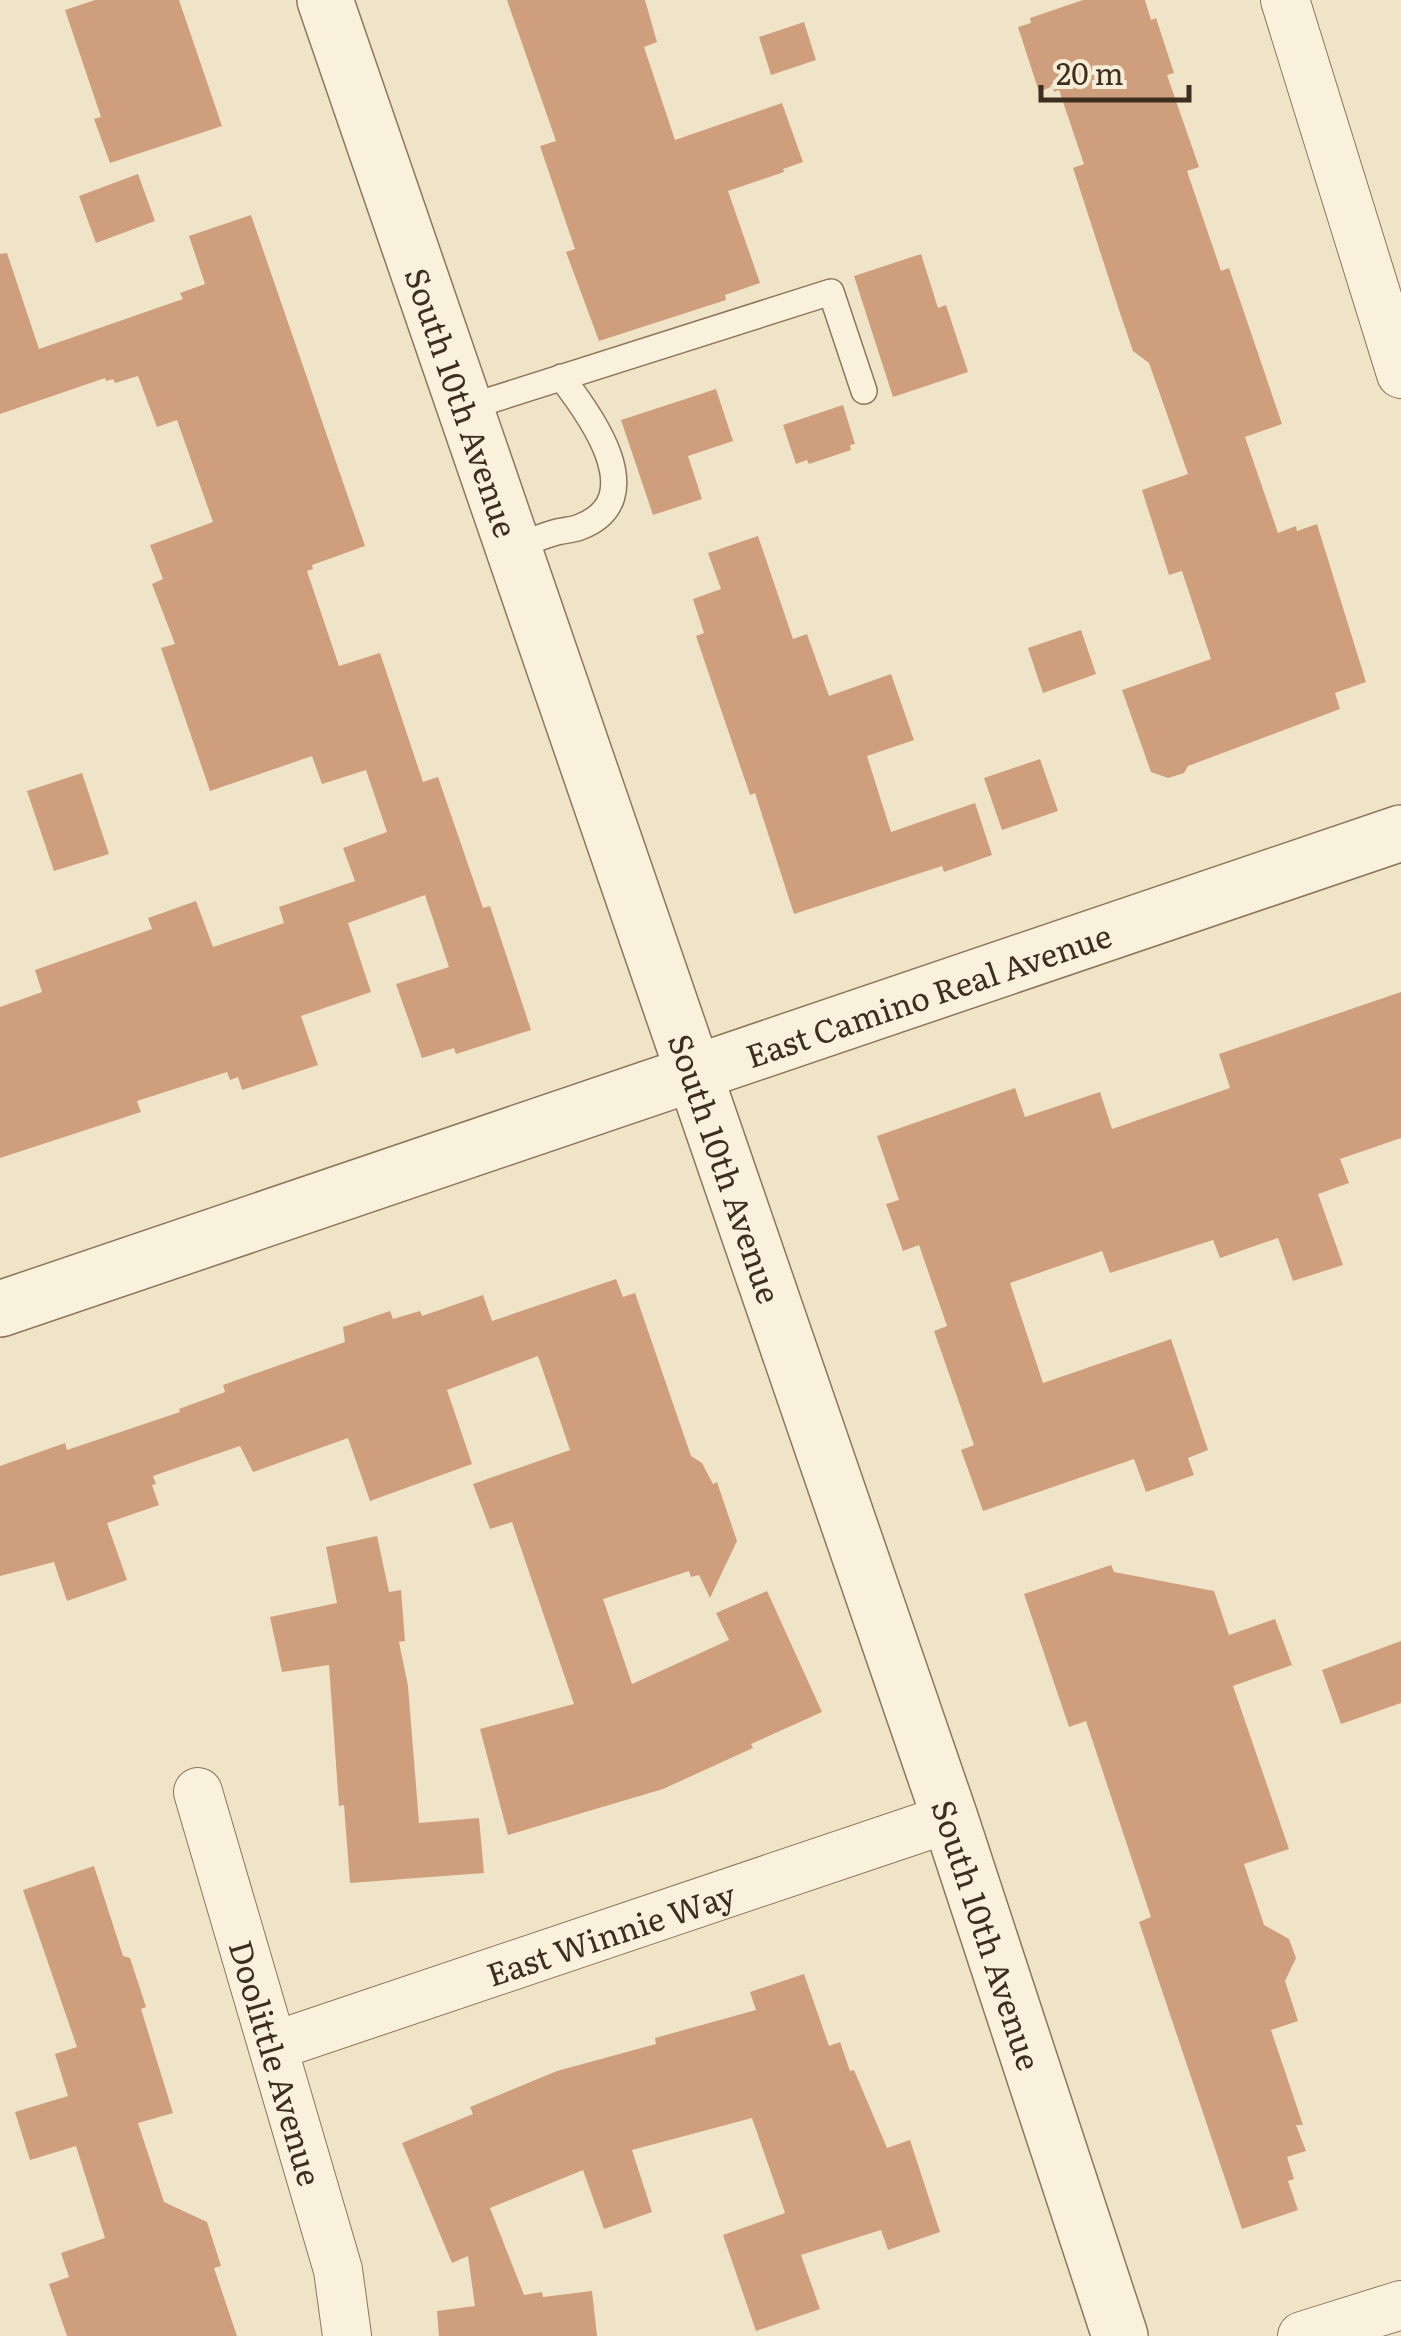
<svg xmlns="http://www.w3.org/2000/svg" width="1401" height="2336" viewBox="0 0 1401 2336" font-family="Literata,serif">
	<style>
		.building { fill: #cf9f7d }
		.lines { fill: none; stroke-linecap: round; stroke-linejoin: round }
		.service-casing { stroke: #8d765c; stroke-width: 28 }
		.minor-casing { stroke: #8d765c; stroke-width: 50 }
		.tertiary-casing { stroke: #8d765c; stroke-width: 58 }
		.service { stroke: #faf1dc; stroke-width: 25 }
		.minor { stroke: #faf1dc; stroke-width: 48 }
		.tertiary { stroke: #faf1dc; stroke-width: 55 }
		.labels { text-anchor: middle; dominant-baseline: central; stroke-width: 8; stroke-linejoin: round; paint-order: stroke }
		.street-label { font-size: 32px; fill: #3d2e20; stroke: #f7eed8 }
	</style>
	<rect width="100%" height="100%" fill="#f0e4c8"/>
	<path class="building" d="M 95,0 L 179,0 L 222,126 L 110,163 L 94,119 L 101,117 L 65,10 Z
		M 507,0 L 645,0 L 657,42 L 644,47 L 675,140 L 782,103 L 803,162 L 783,169 L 784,172 L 728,191 L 760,283 L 725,295 L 726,300 L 599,341 L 566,252 L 575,249 L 540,146 L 556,141 Z
		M 1083,0 L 1145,0 L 1151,20 L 1156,18 L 1174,73 L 1167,75 L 1199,167 L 1187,171 L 1221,271 L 1229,268 L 1282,424 L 1245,437 L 1278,533 L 1296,526 L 1297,531 L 1317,524 L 1366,682 L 1335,693 L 1340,709 L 1188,766 L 1184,773 L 1168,778 L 1151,772 L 1122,690 L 1211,659 L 1182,571 L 1169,575 L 1142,490 L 1188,474 L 1149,363 L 1133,351 L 1121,316 L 1073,168 L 1084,164 L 1059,90 L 1054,92 L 1053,86 L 1039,92 L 1018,27 L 1031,23 L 1030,18 Z
		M 804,22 L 816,60 L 771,75 L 759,37 Z
		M 138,174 L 155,221 L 96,243 L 79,196 Z
		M 251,215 L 365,546 L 312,565 L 313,569 L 307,571 L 339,666 L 380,653 L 423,782 L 438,777 L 483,908 L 490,906 L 531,1030 L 456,1054 L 454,1048 L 422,1058 L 396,984 L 449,967 L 425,895 L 348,923 L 371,992 L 301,1016 L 318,1065 L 242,1090 L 238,1077 L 230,1080 L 227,1072 L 137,1101 L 141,1112 L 0,1158 L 0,1007 L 42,992 L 35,970 L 152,929 L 148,918 L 196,901 L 213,947 L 284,923 L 279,907 L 355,881 L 343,848 L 387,832 L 366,770 L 322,784 L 312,756 L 210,791 L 161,648 L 175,644 L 152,584 L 163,579 L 150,545 L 213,522 L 177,420 L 157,427 L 138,376 L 115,383 L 113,379 L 106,381 L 105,378 L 0,414 L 0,254 L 7,253 L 39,349 L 183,299 L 180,293 L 205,284 L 189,236 Z
		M 921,254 L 938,308 L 946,305 L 968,372 L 893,397 L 854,276 Z
		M 716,389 L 733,441 L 688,456 L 702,499 L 653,515 L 621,420 Z
		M 843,405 L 855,444 L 850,445 L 851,450 L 809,464 L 807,460 L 796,464 L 783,425 Z
		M 758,536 L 793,639 L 807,634 L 829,696 L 891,674 L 914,740 L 867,756 L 891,832 L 975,803 L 992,855 L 944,872 L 942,866 L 794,914 L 755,793 L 750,795 L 696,636 L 704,633 L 693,599 L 721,589 L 708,553 Z
		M 1081,630 L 1096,674 L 1043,693 L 1028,648 Z
		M 1040,759 L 1058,811 L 1002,830 L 984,778 Z
		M 82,773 L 109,854 L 54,871 L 27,791 Z
		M 1401,992 L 1401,1138 L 1340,1159 L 1349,1183 L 1318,1194 L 1343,1265 L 1293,1281 L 1278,1238 L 1220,1258 L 1213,1240 L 1110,1273 L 1102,1251 L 1010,1283 L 1043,1383 L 1171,1339 L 1208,1450 L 1188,1458 L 1194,1475 L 1146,1492 L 1134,1459 L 983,1511 L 961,1450 L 974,1445 L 934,1331 L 947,1326 L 919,1245 L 903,1251 L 886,1204 L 899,1200 L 877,1136 L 1015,1088 L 1025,1117 L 1100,1092 L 1112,1129 L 1230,1088 L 1219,1054 Z
		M 616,1279 L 623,1297 L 635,1293 L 691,1456 L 702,1463 L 713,1484 L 717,1482 L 737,1541 L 710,1598 L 699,1575 L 691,1577 L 689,1571 L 603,1599 L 632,1684 L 729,1640 L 716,1613 L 767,1591 L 822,1712 L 751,1744 L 753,1748 L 663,1789 L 508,1835 L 480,1729 L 574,1704 L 512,1522 L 490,1529 L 473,1484 L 570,1450 L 538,1356 L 447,1390 L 472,1464 L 370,1501 L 348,1438 L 253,1472 L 240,1446 L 153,1476 L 156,1484 L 152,1485 L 159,1505 L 107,1523 L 127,1580 L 67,1601 L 54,1562 L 0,1576 L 0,1466 L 65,1443 L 67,1450 L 180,1412 L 179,1409 L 225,1392 L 223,1385 L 345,1342 L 343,1327 L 390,1311 L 393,1319 L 420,1311 L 422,1316 L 483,1295 L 492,1321 Z
		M 377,1536 L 389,1592 L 401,1590 L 405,1641 L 399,1642 L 408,1686 L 419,1823 L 479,1818 L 484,1873 L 350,1883 L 344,1805 L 339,1806 L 329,1665 L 282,1672 L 270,1617 L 337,1603 L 326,1547 Z
		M 1111,1565 L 1114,1572 L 1214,1591 L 1229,1635 L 1275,1619 L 1292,1665 L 1233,1686 L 1289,1849 L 1244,1864 L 1264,1925 L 1289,1939 L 1296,1958 L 1285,1981 L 1298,2021 L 1271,2030 L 1303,2125 L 1296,2125 L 1306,2151 L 1287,2157 L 1294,2179 L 1288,2181 L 1298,2210 L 1242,2229 L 1139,1922 L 1151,1917 L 1086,1721 L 1069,1727 L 1024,1594 Z
		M 1401,1641 L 1401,1703 L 1341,1724 L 1322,1670 Z
		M 94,1866 L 123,1956 L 130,1958 L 146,2007 L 141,2009 L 173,2113 L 138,2123 L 164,2202 L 207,2222 L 221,2266 L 214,2268 L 237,2336 L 67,2336 L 49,2284 L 69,2277 L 61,2253 L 105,2238 L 76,2146 L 30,2160 L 15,2112 L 68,2096 L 55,2054 L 77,2047 L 23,1890 Z
		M 804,1974 L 829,2046 L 840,2042 L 850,2071 L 854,2070 L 887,2148 L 910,2140 L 940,2232 L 888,2250 L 881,2230 L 801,2255 L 820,2309 L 756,2331 L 723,2235 L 785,2213 L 752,2118 L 632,2150 L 652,2212 L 604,2229 L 583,2170 L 490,2208 L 524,2295 L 542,2292 L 543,2297 L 592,2291 L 597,2336 L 439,2336 L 437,2311 L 475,2306 L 468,2256 L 452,2263 L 402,2143 L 473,2114 L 470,2107 L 557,2071 L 656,2044 L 655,2038 L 756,2010 L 750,1992 Z"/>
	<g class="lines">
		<defs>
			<path id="service" d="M 466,408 L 831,292 L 864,391
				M 513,548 C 528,542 542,536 557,532 C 565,530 573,530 580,527 C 653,499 589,413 561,377"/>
			<g id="minor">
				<path d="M 1285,0 L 1401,374"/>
				<path id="s1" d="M 198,1792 L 338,2270 L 347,2336"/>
				<path id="s2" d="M 274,2046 L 950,1818"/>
				<path d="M 1302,2336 L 1401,2305"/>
			</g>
			<g id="tertiary">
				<path id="s3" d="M 325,0 L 950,1818 L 1120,2336"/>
				<path id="s4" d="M 0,1309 L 1401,833"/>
			</g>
		</defs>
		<use href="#service" class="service-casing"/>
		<use href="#minor" class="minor-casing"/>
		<use href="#tertiary" class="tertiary-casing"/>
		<use href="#service" class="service"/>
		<use href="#minor" class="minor"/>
		<use href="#tertiary" class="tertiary"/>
	</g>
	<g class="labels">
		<g class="street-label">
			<text stroke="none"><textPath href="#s3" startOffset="425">South 10th Avenue</textPath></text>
			<text stroke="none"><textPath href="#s4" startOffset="980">East Camino Real Avenue</textPath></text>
			<text stroke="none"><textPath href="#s3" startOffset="1235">South 10th Avenue</textPath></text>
			<text stroke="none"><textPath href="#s2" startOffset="355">East Winnie Way</textPath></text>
			<text stroke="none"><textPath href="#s3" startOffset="2045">South 10th Avenue</textPath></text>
			<text stroke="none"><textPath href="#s1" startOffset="282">Doolittle Avenue</textPath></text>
		</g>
	</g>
	<path d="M1041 85v15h148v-15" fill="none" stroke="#3d2e20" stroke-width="5"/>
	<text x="1056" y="85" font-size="30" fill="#3d2e20" stroke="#f7eed8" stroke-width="8" paint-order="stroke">20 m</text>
</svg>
